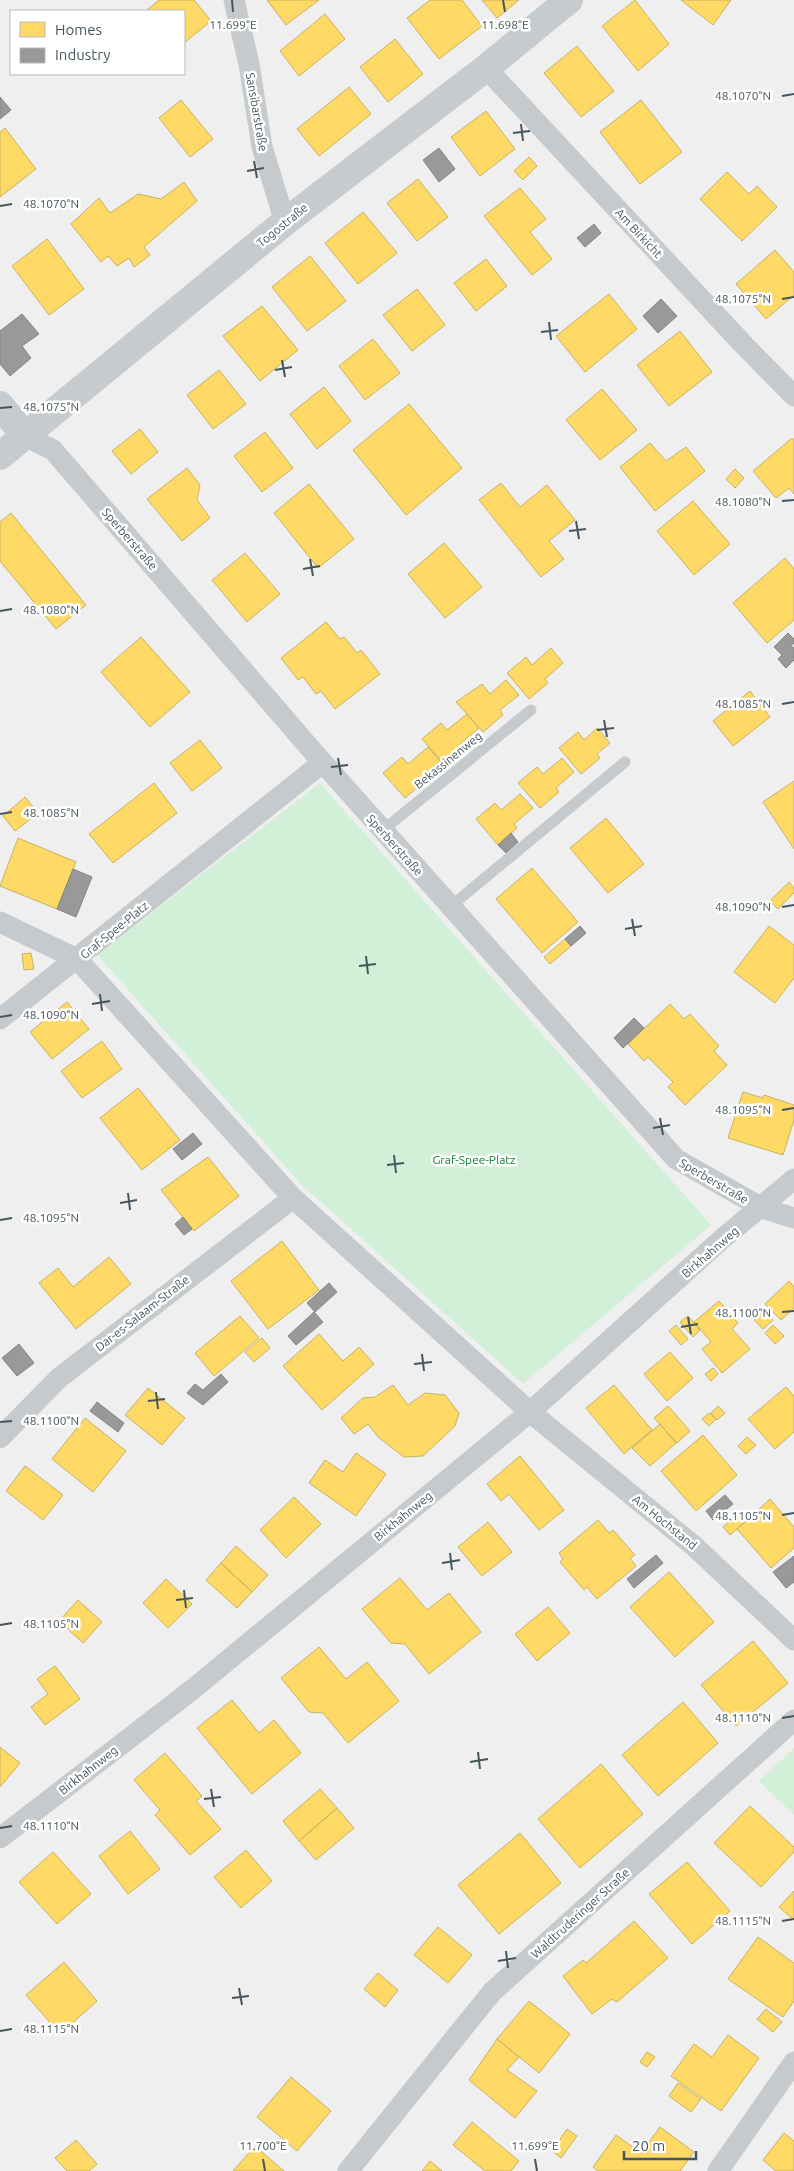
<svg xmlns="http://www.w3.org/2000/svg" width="794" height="2171" viewBox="0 0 794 2171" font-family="Ubuntu,sans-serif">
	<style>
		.green { fill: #d2f0d8 }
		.homes { fill: #ffd966; stroke: #c7b263 }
		.industry { fill: #999; stroke: #808587 }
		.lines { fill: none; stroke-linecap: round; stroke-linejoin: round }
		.lane { stroke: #c6cacc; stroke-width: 11 }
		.street { stroke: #c6cacc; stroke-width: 21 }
		.secondary { stroke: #c7cbcd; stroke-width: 28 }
		.ticks { fill: none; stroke: #45565d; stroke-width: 2 }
		.labels { text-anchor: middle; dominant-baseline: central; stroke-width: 5; stroke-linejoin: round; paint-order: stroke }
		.street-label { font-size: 12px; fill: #45565d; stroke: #fff }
		.park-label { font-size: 12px; fill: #128137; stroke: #fff }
		.ticks-label { font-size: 12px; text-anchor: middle; fill: #45565d; stroke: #fff; stroke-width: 5; stroke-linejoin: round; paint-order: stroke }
	</style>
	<rect width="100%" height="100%" fill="#f0efef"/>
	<path class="green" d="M 320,783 L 711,1225 L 523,1384 L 301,1184 L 97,955 Z
		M 794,1748 L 794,1815 L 759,1781 Z"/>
	<path class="homes" d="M 159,0 L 194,0 L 211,21 L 184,43 L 184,11 L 148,11 L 147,10 Z
		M 267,0 L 319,0 L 286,25 Z
		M 430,0 L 462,0 L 482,26 L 439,59 L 407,18 Z
		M 482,0 L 519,0 L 497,18 Z
		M 635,0 L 669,44 L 638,71 L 602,26 Z
		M 681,0 L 731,0 L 713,25 Z
		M 325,14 L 345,39 L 299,76 L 280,51 Z
		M 395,39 L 423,74 L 388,102 L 360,67 Z
		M 577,46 L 614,91 L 581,117 L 544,73 Z
		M 349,87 L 371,114 L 319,156 L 297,129 Z
		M 181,100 L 213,139 L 190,157 L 159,118 Z
		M 641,100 L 682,152 L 640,184 L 600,132 Z
		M 486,111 L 515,149 L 480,176 L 451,137 Z
		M 5,128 L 36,169 L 0,197 L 0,132 Z
		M 529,157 L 537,166 L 523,180 L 514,171 Z
		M 727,172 L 749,194 L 757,186 L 777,207 L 742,241 L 700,199 Z
		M 418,179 L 448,217 L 417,241 L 387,203 Z
		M 184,182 L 197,201 L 144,247 L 150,255 L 134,267 L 129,258 L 117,266 L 108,256 L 101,262 L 71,224 L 99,198 L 110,213 L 138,194 L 161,199 Z
		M 520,188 L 546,219 L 530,232 L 552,259 L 532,275 L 484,216 Z
		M 363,212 L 397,253 L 358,284 L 325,243 Z
		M 47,239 L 84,289 L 49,315 L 12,266 Z
		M 775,250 L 794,272 L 794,295 L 766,319 L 736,284 Z
		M 310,256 L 346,301 L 307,331 L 272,287 Z
		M 486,259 L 507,286 L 476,311 L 454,283 Z
		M 417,289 L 445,325 L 412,351 L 383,315 Z
		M 609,294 L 637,329 L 585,372 L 556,336 Z
		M 262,306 L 298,350 L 260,381 L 223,336 Z
		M 680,331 L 712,372 L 669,406 L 637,365 Z
		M 373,339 L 400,373 L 365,400 L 339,366 Z
		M 219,370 L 246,404 L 213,429 L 187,395 Z
		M 324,387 L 351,421 L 317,449 L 290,414 Z
		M 602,389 L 637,430 L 600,460 L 566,420 Z
		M 409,404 L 462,468 L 406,515 L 353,450 Z
		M 140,429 L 158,452 L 131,474 L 112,451 Z
		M 265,432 L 293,468 L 262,492 L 234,456 Z
		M 792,438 L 794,440 L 794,494 L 789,488 L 776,498 L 753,471 Z
		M 650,443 L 666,461 L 686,447 L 705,471 L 655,511 L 620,467 Z
		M 187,468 L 200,485 L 197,500 L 210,518 L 182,541 L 147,499 Z
		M 735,469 L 744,478 L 735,488 L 726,479 Z
		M 501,483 L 520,507 L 547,485 L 575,520 L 549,541 L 564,559 L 541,577 L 479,500 Z
		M 309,484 L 354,539 L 318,568 L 274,513 Z
		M 693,501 L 730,544 L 694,575 L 657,531 Z
		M 11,513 L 86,605 L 56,629 L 0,561 L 0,522 Z
		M 444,543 L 482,587 L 445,618 L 408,574 Z
		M 245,553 L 280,594 L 247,622 L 212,580 Z
		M 785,558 L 794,569 L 794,620 L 767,643 L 733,603 Z
		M 326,622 L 340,639 L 344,637 L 357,653 L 361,650 L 380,674 L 335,709 L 321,691 L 316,694 L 303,677 L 298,680 L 281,658 Z
		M 141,637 L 190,692 L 150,727 L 101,672 Z
		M 551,648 L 563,663 L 545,679 L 548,683 L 529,699 L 507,673 L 526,657 L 532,665 Z
		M 506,680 L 519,695 L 500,710 L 503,715 L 483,732 L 456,702 L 482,684 L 490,694 Z
		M 750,691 L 770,717 L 733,746 L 713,721 Z
		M 467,714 L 479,728 L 460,744 L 464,748 L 444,764 L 422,739 L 441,723 L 447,730 Z
		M 597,728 L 610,743 L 597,754 L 600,758 L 581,774 L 559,748 L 578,732 L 584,740 Z
		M 200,740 L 222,768 L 192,791 L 170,763 Z
		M 428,747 L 440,761 L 421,777 L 425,781 L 405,798 L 383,773 L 402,757 L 408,764 Z
		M 562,758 L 574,772 L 556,788 L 559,792 L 540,808 L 518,783 L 537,767 L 543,774 Z
		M 794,781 L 794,849 L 763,802 Z
		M 154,783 L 177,813 L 113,863 L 89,834 Z
		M 520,794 L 533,808 L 514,824 L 517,828 L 498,845 L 476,819 L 495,803 L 501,810 Z
		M 25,797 L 38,813 L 15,831 L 3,816 Z
		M 606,818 L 644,864 L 608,893 L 570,848 Z
		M 18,838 L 76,862 L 57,909 L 0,886 Z
		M 532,868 L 578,922 L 542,953 L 496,899 Z
		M 789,882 L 794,888 L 794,893 L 778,909 L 770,901 Z
		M 769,926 L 794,945 L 794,978 L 775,1003 L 734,972 Z
		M 565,939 L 571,946 L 550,964 L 544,957 Z
		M 31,953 L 34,969 L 24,970 L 22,954 Z
		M 67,1002 L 89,1029 L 52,1059 L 30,1032 Z
		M 670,1004 L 684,1019 L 690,1014 L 719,1046 L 714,1051 L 727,1065 L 685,1105 L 668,1087 L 673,1082 L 648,1057 L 644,1061 L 628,1044 Z
		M 102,1041 L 122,1069 L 82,1098 L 61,1071 Z
		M 138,1088 L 180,1140 L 142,1170 L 100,1118 Z
		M 743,1092 L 763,1098 L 764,1095 L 794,1105 L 794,1120 L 783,1155 L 728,1138 Z
		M 208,1157 L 239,1196 L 194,1231 L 161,1190 Z
		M 282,1241 L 319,1290 L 268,1329 L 231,1281 Z
		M 109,1257 L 131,1284 L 76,1329 L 39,1283 L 58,1268 L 73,1287 Z
		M 789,1281 L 794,1287 L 794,1308 L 781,1320 L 765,1304 Z
		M 719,1301 L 738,1323 L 732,1329 L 750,1349 L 722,1373 L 702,1349 L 711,1342 L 694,1322 Z
		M 765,1310 L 773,1320 L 763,1329 L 754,1320 Z
		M 240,1316 L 259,1338 L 214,1376 L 195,1353 Z
		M 688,1316 L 700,1330 L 693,1337 L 680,1322 Z
		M 676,1325 L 688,1339 L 681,1345 L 669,1331 Z
		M 773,1325 L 784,1336 L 775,1344 L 765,1333 Z
		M 319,1334 L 343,1361 L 359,1347 L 374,1364 L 322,1410 L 283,1366 Z
		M 262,1338 L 270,1348 L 254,1362 L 245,1352 Z
		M 670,1352 L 693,1378 L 667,1401 L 644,1374 Z
		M 713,1368 L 718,1374 L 711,1381 L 705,1374 Z
		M 393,1385 L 408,1405 L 425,1393 L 445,1395 L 459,1413 L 455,1426 L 423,1456 L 404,1457 L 378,1437 L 368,1424 L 354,1434 L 341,1418 L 363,1398 L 375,1397 Z
		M 614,1385 L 652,1430 L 624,1454 L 586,1408 Z
		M 786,1387 L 794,1396 L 794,1432 L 775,1449 L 748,1419 Z
		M 148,1388 L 185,1418 L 162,1445 L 125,1415 Z
		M 668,1406 L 690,1431 L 677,1443 L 654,1418 Z
		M 718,1406 L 725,1413 L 717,1420 L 711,1413 Z
		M 709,1413 L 716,1419 L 709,1426 L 702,1419 Z
		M 85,1418 L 126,1451 L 93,1492 L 52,1459 Z
		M 660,1424 L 676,1443 L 650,1466 L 632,1448 Z
		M 703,1435 L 737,1475 L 696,1511 L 661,1471 Z
		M 747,1437 L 756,1445 L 746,1454 L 738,1446 Z
		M 356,1453 L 386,1474 L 356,1516 L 309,1483 L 325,1460 L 343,1472 Z
		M 520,1456 L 564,1510 L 539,1530 L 509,1494 L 501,1501 L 487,1484 Z
		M 25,1466 L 63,1495 L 43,1520 L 6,1491 Z
		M 294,1497 L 321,1524 L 286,1558 L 260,1530 Z
		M 770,1499 L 794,1527 L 794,1548 L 771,1568 L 737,1529 Z
		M 738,1514 L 745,1522 L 730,1535 L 723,1527 Z
		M 598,1520 L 609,1533 L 613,1530 L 635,1555 L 630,1558 L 636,1566 L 597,1599 L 587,1587 L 584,1590 L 560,1562 L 563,1559 L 559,1553 Z
		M 488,1522 L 512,1552 L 482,1576 L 458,1547 Z
		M 236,1546 L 268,1575 L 252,1592 L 221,1563 Z
		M 221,1563 L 252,1592 L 237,1608 L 206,1580 Z
		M 669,1572 L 714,1622 L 675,1657 L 630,1607 Z
		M 400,1578 L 427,1610 L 449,1593 L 481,1632 L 429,1674 L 405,1644 L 391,1643 L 362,1609 Z
		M 166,1579 L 192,1604 L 168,1628 L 143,1603 Z
		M 78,1600 L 102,1622 L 83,1643 L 59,1621 Z
		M 548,1607 L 570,1633 L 537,1661 L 515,1634 Z
		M 753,1641 L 788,1683 L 736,1726 L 701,1685 Z
		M 319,1647 L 346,1679 L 367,1662 L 399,1701 L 348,1743 L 323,1713 L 309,1712 L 281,1678 Z
		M 55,1666 L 80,1699 L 45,1725 L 31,1707 L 48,1694 L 37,1679 Z
		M 232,1700 L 259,1733 L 274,1720 L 301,1753 L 252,1794 L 197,1728 Z
		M 683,1702 L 718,1743 L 658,1796 L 622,1755 Z
		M 0,1747 L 20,1763 L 0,1787 Z
		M 165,1753 L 202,1796 L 196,1801 L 221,1829 L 190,1855 L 155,1815 L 160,1810 L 134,1780 Z
		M 601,1764 L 643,1814 L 580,1868 L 538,1819 Z
		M 320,1789 L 337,1808 L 299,1841 L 283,1821 Z
		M 750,1806 L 794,1847 L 794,1852 L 761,1887 L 714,1843 Z
		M 337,1808 L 354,1828 L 316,1860 L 299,1841 Z
		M 130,1831 L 160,1869 L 128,1894 L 99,1856 Z
		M 520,1833 L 561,1883 L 499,1934 L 458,1885 Z
		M 246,1850 L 272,1881 L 241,1908 L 214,1877 Z
		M 53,1852 L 91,1894 L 57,1924 L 19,1882 Z
		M 687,1862 L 730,1911 L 692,1944 L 649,1894 Z
		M 794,1891 L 794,1920 L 779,1907 Z
		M 634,1921 L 668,1958 L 617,2002 L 612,1999 L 592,2014 L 563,1976 L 583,1960 L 586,1963 Z
		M 438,1927 L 472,1955 L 448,1983 L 414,1955 Z
		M 758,1937 L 794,1963 L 794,2001 L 783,2017 L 728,1979 Z
		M 64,1962 L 97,2001 L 60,2034 L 26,1995 Z
		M 378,1973 L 398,1990 L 385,2007 L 364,1989 Z
		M 529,2001 L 570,2034 L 539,2073 L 497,2039 Z
		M 766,2009 L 782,2022 L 773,2032 L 757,2019 Z
		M 728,2035 L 759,2058 L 721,2111 L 671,2076 L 694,2044 L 712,2057 Z
		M 497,2039 L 519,2057 L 507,2070 L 537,2091 L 515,2118 L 469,2080 Z
		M 647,2052 L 655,2057 L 647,2067 L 640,2062 Z
		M 291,2077 L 331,2111 L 297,2151 L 257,2117 Z
		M 678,2083 L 701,2099 L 691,2112 L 669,2096 Z
		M 472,2122 L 519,2161 L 511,2171 L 485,2171 L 453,2145 Z
		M 660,2127 L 694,2152 L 680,2171 L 598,2171 L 593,2167 L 616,2135 L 641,2153 Z
		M 567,2129 L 577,2136 L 561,2158 L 552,2151 Z
		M 784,2133 L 794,2141 L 794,2171 L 776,2171 L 763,2160 Z
		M 76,2140 L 97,2164 L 89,2171 L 67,2171 L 55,2158 Z
		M 255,2146 L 284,2171 L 233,2171 Z
		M 430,2161 L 442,2171 L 422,2171 Z"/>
	<path class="industry" d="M 0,97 L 11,110 L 0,119 Z
		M 439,148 L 455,169 L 439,182 L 423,160 Z
		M 594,224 L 601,233 L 585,247 L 577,238 Z
		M 661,299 L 677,316 L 658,333 L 643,316 Z
		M 22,314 L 39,334 L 22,346 L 31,358 L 10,376 L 0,364 L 0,331 Z
		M 788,633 L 794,639 L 794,643 L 791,646 L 794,648 L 794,660 L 786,668 L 778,659 L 782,655 L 774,647 Z
		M 511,833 L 518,842 L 506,853 L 498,845 Z
		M 73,869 L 92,877 L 76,917 L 57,909 Z
		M 580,926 L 586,933 L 571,946 L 565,939 Z
		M 634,1018 L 644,1028 L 623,1048 L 614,1038 Z
		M 193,1133 L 202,1144 L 182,1160 L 173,1149 Z
		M 183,1217 L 192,1229 L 184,1235 L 175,1224 Z
		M 329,1283 L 337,1292 L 315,1312 L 307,1303 Z
		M 314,1312 L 323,1322 L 296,1345 L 288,1336 Z
		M 19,1344 L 34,1363 L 17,1376 L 2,1358 Z
		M 221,1374 L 228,1382 L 203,1405 L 187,1393 L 195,1384 L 203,1390 Z
		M 97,1402 L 124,1423 L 118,1432 L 90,1411 Z
		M 725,1495 L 733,1504 L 713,1520 L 706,1511 Z
		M 656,1555 L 663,1563 L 634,1588 L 627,1579 Z
		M 794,1556 L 794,1582 L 786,1588 L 773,1572 Z"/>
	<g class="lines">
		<path class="lane" d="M 383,830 L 531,710
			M 451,906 L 625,762"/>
		<path class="street" d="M 234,0 L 249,64 L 262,147 L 285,222
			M 486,68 L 741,342 L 794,396
			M 25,436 L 53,450 L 316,755 L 676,1159 L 762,1208 L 794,1218
			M 0,922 L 77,959 L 293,1198 L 530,1412 L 694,1546 L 794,1640
			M 0,1019 L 322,763
			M 0,1438 L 59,1378 L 293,1198
			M 0,1838 L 193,1689 L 530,1412 L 722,1239 L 794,1179
			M 348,2171 L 492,1992 L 794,1720
			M 718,2171 L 794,2062"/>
		<path class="secondary" d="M 0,405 L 25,436
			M 0,456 L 285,222 L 486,68 L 569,0"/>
	</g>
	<path class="ticks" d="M 232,0 L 233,12M 503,0 L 505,12M 782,96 L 794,94M 521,124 L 523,141M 513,133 L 530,131M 254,161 L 257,178M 247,171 L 264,168M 0,206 L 12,204M 782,299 L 794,297M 549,322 L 551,340M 541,332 L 558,330M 282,360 L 285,377M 275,370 L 292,367M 0,408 L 12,407M 782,501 L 794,500M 576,521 L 579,539M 569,531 L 586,529M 310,559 L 313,576M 303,569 L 320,566M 0,611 L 12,609M 782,704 L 794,702M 604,720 L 607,737M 597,730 L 614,728M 338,758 L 341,775M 331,767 L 348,765M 0,814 L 12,812M 782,907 L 794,905M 632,919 L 635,936M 625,929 L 642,926M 366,956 L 368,974M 359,966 L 376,964M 100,994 L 102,1011M 92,1004 L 110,1001M 0,1017 L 12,1015M 782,1110 L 794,1108M 660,1118 L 663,1135M 653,1128 L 670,1125M 394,1155 L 396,1173M 387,1165 L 404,1163M 128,1193 L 130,1210M 120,1203 L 137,1200M 0,1220 L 12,1218M 782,1312 L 794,1311M 688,1317 L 691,1334M 681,1327 L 698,1324M 422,1354 L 424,1371M 414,1364 L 432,1362M 156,1392 L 158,1409M 148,1401 L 165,1399M 0,1422 L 12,1421M 782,1515 L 794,1513M 450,1553 L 452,1570M 442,1563 L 460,1560M 184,1590 L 186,1608M 176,1600 L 193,1598M 0,1625 L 12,1623M 782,1718 L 794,1716M 478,1752 L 480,1769M 470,1762 L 488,1759M 211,1789 L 214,1807M 204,1799 L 221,1797M 0,1828 L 12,1826M 782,1921 L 794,1919M 506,1951 L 508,1968M 498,1961 L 516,1958M 239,1988 L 242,2005M 232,1998 L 249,1996M 0,2031 L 12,2029M 263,2159 L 265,2171M 535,2159 L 537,2171"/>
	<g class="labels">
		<g class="street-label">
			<text transform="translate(257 112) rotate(80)">Sansibarstraße</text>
			<text transform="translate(282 225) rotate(-39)">Togostraße</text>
			<text transform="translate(639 233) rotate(47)">Am Birkicht</text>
			<text transform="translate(130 539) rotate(49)">Sperberstraße</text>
			<text transform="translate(448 760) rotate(-39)">Bekassinenweg</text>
			<text transform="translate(395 845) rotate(48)">Sperberstraße</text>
			<text transform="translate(114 930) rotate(-39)">Graf-Spee-Platz</text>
			<text transform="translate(714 1181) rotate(30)">Sperberstraße</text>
			<text transform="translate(710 1252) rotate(-41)">Birkhahnweg</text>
			<text transform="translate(142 1313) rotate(-38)">Dar-es-Salaam-Straße</text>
			<text transform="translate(403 1516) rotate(-39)">Birkhahnweg</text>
			<text transform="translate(665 1522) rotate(39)">Am Hochstand</text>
			<text transform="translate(88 1770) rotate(-38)">Birkhahnweg</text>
			<text transform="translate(580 1913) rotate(-42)">Waldtruderinger Straße</text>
		</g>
		<g class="park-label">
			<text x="474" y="1159">Graf-Spee-Platz</text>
		</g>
	</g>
	<g class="ticks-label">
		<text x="233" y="29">11.699°E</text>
		<text x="505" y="29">11.698°E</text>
		<text x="743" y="100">48.1070°N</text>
		<text x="51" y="208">48.1070°N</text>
		<text x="743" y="303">48.1075°N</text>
		<text x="51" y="411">48.1075°N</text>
		<text x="743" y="506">48.1080°N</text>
		<text x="51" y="614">48.1080°N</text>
		<text x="743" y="708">48.1085°N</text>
		<text x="51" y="817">48.1085°N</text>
		<text x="743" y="911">48.1090°N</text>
		<text x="51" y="1019">48.1090°N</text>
		<text x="743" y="1114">48.1095°N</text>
		<text x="51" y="1222">48.1095°N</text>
		<text x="743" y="1317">48.1100°N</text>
		<text x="51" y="1425">48.1100°N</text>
		<text x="743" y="1520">48.1105°N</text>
		<text x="51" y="1628">48.1105°N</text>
		<text x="743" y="1722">48.1110°N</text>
		<text x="51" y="1830">48.1110°N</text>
		<text x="743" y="1925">48.1115°N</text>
		<text x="51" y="2033">48.1115°N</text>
		<text x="263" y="2150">11.700°E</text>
		<text x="535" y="2150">11.699°E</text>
	</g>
	<rect x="10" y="10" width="175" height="65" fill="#ffffff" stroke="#b5bbbe"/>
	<rect x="20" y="22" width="25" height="15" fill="#ffd966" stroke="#b5bbbe"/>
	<text x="55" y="35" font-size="15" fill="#45565d">Homes</text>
	<rect x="20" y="48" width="25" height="15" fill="#999999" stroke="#b5bbbe"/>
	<text x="55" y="60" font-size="15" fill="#45565d">Industry</text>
	<path d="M624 2151v8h72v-8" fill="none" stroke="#45565d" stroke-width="2.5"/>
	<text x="632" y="2151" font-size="15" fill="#45565d" stroke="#ffffff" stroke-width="4" paint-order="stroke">20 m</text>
</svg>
